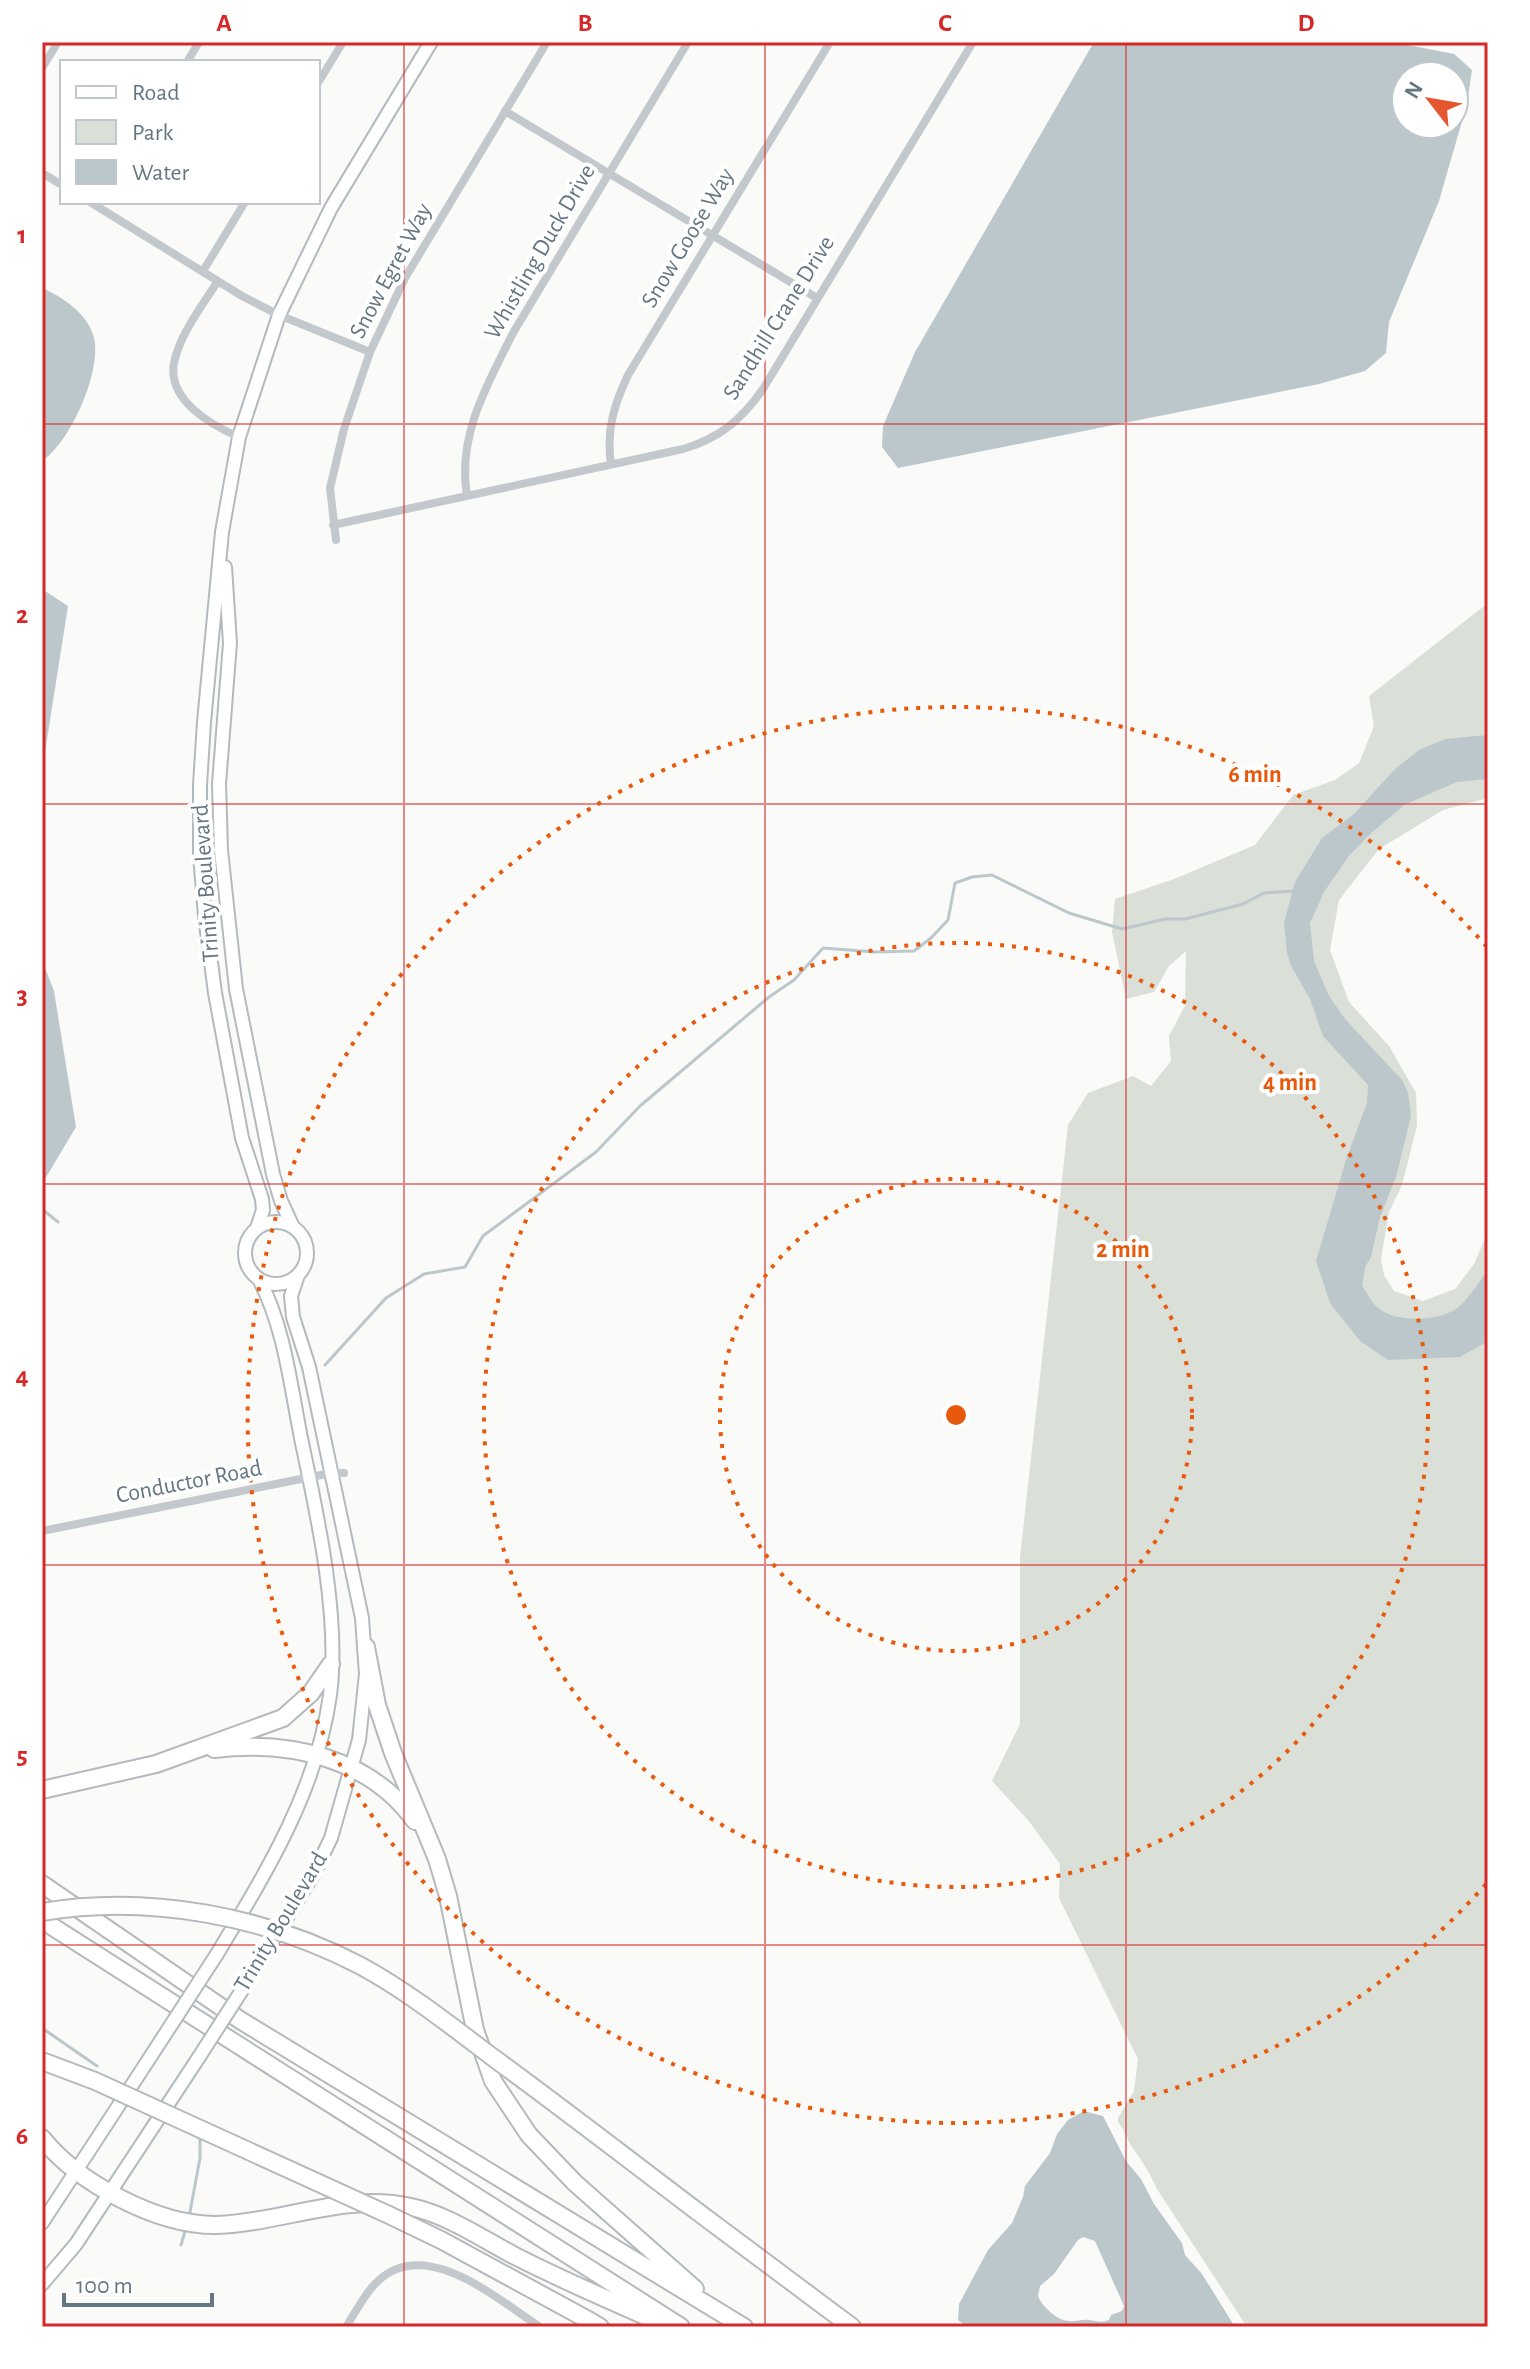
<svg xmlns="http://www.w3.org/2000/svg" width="1530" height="2369" viewBox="0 0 1530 2369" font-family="'Alegreya Sans',sans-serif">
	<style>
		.green { fill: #dadfd7 }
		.water { fill: #bbc7cb; fill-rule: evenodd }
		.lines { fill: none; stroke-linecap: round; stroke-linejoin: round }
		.stream { stroke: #bbc7cb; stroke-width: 3 }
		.secondary-casing { stroke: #b3babf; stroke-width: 16 }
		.highway-casing { stroke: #b4b9bd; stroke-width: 20 }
		.street { stroke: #c3c8cc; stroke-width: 8 }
		.secondary { stroke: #fff; stroke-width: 12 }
		.highway { stroke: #fff; stroke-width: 16 }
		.secondary-bridge-casing { stroke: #b3babf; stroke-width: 16; stroke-linecap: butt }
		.highway-bridge-casing { stroke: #b4b9bd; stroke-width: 20; stroke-linecap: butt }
		.secondary-bridge { stroke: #fff; stroke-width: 12 }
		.highway-bridge { stroke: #fff; stroke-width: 16 }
		.grid { fill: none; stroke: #d62828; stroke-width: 2; stroke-opacity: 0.55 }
		.ring { fill: none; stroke: #e8590c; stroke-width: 4; stroke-dasharray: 4 8 }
		.labels { text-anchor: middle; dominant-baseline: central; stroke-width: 8; stroke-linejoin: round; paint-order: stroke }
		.street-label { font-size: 24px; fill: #657683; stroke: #fff }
		.centre { fill: #e8590c; stroke: #fff; stroke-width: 4 }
		.ring-label { font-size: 24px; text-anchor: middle; font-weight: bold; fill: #e8590c; stroke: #fff; stroke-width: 8; stroke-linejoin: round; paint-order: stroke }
		.neatline { fill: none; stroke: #d62828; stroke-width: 3 }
		.grid-label { font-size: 26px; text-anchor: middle; font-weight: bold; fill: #d62828 }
	</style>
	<rect width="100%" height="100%" fill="#fafaf8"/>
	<path class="green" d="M 1488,603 L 1488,798 L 1443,810 L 1379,849 L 1339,900 L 1330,950 L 1349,1002 L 1389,1046 L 1416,1093 L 1417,1126 L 1402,1185 L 1389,1212 L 1381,1259 L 1384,1275 L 1394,1291 L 1423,1301 L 1455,1289 L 1474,1264 L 1488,1232 L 1488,2327 L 1247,2327 L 1157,2189 C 1150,2173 1142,2161 1132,2147 C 1126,2138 1125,2130 1118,2122 L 1118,2118 L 1134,2091 L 1138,2059 L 1059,1898 L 1060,1864 L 1028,1820 L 992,1781 L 1020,1724 L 1020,1557 L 1068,1125 L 1088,1093 L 1133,1076 L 1151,1086 L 1171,1061 L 1169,1036 L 1185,1006 L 1186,951 L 1169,966 L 1154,992 L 1126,999 L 1112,932 L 1115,899 L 1174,879 L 1255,845 L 1293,795 L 1335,780 L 1359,763 L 1374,726 L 1369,696 Z"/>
	<path class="water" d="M 1094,42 L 1392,42 L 1454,54 L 1472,70 L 1467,104 L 1439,201 L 1389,322 L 1386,353 L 1365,371 L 1319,384 L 898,468 L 882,447 L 883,426 L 915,352 ZM 1406,76 L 1454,76 L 1454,124 L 1406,124 Z
		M 42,288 C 63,297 88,314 94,338 C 102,371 70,443 42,461 Z
		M 42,589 L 68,606 L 42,771 Z
		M 1488,735 L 1488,779 L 1457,782 L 1404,805 L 1368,836 L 1348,857 L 1324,892 L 1310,923 L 1314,961 L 1329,996 L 1345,1019 L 1402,1080 L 1408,1093 L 1411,1116 L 1396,1177 L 1380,1217 L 1371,1257 L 1365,1267 L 1362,1286 C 1367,1292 1371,1302 1377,1307 C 1395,1324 1444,1322 1461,1305 C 1471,1295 1480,1281 1488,1269 L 1488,1341 L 1460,1357 L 1388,1360 L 1360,1341 L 1330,1303 L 1316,1261 L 1346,1160 L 1367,1103 L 1368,1085 L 1323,1036 L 1310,999 L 1291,966 L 1287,953 L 1284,923 L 1295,882 L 1322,838 L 1354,814 L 1394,770 L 1419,750 L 1445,739 Z
		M 42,960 L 54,991 L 76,1127 L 42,1184 Z
		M 1084,2111 L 1103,2116 L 1126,2161 L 1141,2179 L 1154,2204 L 1182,2243 L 1185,2255 L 1202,2274 L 1235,2327 L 967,2327 L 958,2320 L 959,2304 L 988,2250 L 1012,2223 L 1023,2197 L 1025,2186 L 1050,2153 L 1057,2134 L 1068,2120 ZM 1083,2237 L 1095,2241 L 1124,2306 L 1122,2311 L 1111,2315 L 1109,2320 C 1101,2323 1098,2321 1089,2320 C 1082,2319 1075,2322 1069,2321 C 1057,2321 1042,2306 1038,2296 L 1040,2286 L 1054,2274 L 1078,2240 Z"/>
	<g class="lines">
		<path class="stream" d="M 42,1209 L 58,1222
			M 325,1365 L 386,1298 L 424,1274 L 465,1267 L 483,1236 L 596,1152 L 640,1106 L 769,997 L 794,980 L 823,948 L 875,952 L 914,951 L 931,938 L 948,920 L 955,883 L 972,877 L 992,875 L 1069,913 L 1122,929 L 1165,919 L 1185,919 L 1243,904 L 1264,893 L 1295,891
			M 42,2028 L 97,2066
			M 190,2212 L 200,2158 L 200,2139 L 196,2135
			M 181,2245 L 186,2228"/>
		<defs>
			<path id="secondary" d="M 225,567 L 230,643 L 219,784 L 221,850 L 236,989 L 273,1174 L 281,1201 L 293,1227
				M245 1253a31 31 0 1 1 62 0a31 31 0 1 1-62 0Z
				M 257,1228 L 263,1210 L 262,1199 L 242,1138 L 215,993 L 205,916 L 200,855 L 200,785 L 204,722 L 222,532 L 239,437 L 279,315 L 331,208 L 431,42
				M 217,1954 C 266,1873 317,1790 330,1695 C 340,1619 318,1518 302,1443 C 291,1389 285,1328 259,1279
				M 253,1973 L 314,1873 L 331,1838 L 359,1740 L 366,1674 L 362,1618 L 309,1367 L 293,1317 L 291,1296 L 298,1275
				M 42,2223 L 162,2039
				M 42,2284 L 76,2244 L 199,2057"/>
			<path id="highway" d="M 366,1647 L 377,1705 L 393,1753 L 437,1859 L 448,1896 L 475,2030 L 493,2081 L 529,2135 L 575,2183 L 695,2289
				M 214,1749 C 288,1740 369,1757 415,1821
				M 42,1790 L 156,1764 L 283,1718 L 311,1693 L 331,1664
				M 42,1884 L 240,2020 L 744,2327
				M 42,1920 L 681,2327
				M 42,2138 C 78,2183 158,2226 217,2225 C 281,2223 346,2192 411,2207 C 448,2215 481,2238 515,2256 C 562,2280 611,2301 659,2322
				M 710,2221 L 852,2327
				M 590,2321 L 600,2327"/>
		</defs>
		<use href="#secondary" class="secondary-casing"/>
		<use href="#highway" class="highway-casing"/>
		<path class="street" d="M 187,62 L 199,42
			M 42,68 L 58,42
			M 318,83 L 343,42
			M 505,111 L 817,298
			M 42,173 L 62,185
			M 90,202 L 242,296 L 279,315 L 370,352
			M 203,271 L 245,202
			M 218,281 C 203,304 179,336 174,363 C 167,400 211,425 239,437
			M 611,464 C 606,430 614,405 628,375 L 830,42
			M 467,495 C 457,436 487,385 513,333 L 688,42
			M 333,525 L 683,449 C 720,438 741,420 763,389 L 973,42
			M 336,540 L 330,488 L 344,429 L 370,352 L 405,278 L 547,42
			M 42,1531 L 331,1473 L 344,1473
			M 346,2327 C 355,2313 363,2297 374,2285 C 422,2232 497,2299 540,2327"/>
		<use href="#secondary" class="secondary"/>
		<use href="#highway" class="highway"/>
		<defs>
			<path id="secondary-bridge" d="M 162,2039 L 217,1954
				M 199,2057 L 253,1973"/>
			<path id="highway-bridge" d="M 42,1912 C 148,1894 266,1916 361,1966 C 407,1991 450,2025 491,2056 C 565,2110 637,2166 710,2221
				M 42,2061 L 95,2081 L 389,2215 L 441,2240 L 590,2321"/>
		</defs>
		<use href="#secondary-bridge" class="secondary-bridge-casing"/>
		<use href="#highway-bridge" class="highway-bridge-casing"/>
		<use href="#secondary-bridge" class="secondary-bridge"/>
		<use href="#highway-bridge" class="highway-bridge"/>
	</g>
	<path class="grid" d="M 404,42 L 404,2327M 765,42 L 765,2327M 1126,42 L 1126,2327M 42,424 L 1488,424M 42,804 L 1488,804M 42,1184 L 1488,1184M 42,1565 L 1488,1565M 42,1945 L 1488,1945"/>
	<g class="ring">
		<circle cx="956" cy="1415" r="236"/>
		<circle cx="956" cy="1415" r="472"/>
		<path d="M1486 1884A708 708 0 1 1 1486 946"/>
	</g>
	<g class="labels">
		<g class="street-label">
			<text transform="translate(688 238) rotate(-59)">Snow Goose Way</text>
			<text transform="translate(540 252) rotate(-60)">Whistling Duck Drive</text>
			<text transform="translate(391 271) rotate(-62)">Snow Egret Way</text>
			<text transform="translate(779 318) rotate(-58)">Sandhill Crane Drive</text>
			<text transform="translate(206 883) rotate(-94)">Trinity Boulevard</text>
			<text transform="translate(189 1482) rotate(-11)">Conductor Road</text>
			<text transform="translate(281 1922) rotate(-59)">Trinity Boulevard</text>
		</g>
	</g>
	<circle cx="956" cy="1415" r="12" class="centre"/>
	<g class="ring-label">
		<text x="1255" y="782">6 min</text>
		<text x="1290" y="1090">4 min</text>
		<text x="1123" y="1257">2 min</text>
	</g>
	<rect width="1530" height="2369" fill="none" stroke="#ffffff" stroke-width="88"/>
	<rect x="60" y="60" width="260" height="144" fill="#ffffff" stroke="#c1c8cd" stroke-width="2"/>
	<rect x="76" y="86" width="40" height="12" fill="#ffffff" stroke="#c1c8cd" stroke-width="2"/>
	<text x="132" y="100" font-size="24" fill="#657683">Road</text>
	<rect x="76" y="120" width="40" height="24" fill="#dadfd7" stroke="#c1c8cd" stroke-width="2"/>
	<text x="132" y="140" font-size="24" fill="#657683">Park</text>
	<rect x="76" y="160" width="40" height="24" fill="#bbc7cb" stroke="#c1c8cd" stroke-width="2"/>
	<text x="132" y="180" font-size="24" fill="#657683">Water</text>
	<g transform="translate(1430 100) rotate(301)"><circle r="38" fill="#ffffff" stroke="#c1c8cd" stroke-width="2"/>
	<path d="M0-6L14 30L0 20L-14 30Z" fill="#e4572e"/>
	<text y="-12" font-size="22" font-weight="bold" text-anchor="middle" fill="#657683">N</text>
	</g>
	<path d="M64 2293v12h148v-12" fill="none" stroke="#657683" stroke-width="4"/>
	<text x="76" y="2293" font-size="24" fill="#657683" stroke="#ffffff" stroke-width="6" paint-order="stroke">100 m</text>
	<rect x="44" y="44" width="1442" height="2281" class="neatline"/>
	<g class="grid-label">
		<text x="224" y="31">A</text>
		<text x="585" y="31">B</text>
		<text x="945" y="31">C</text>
		<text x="1306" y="31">D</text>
		<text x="22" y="243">1</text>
		<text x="22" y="623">2</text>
		<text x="22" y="1004">3</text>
		<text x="22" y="1384">4</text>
		<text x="22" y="1764">5</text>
		<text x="22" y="2144">6</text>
	</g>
</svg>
